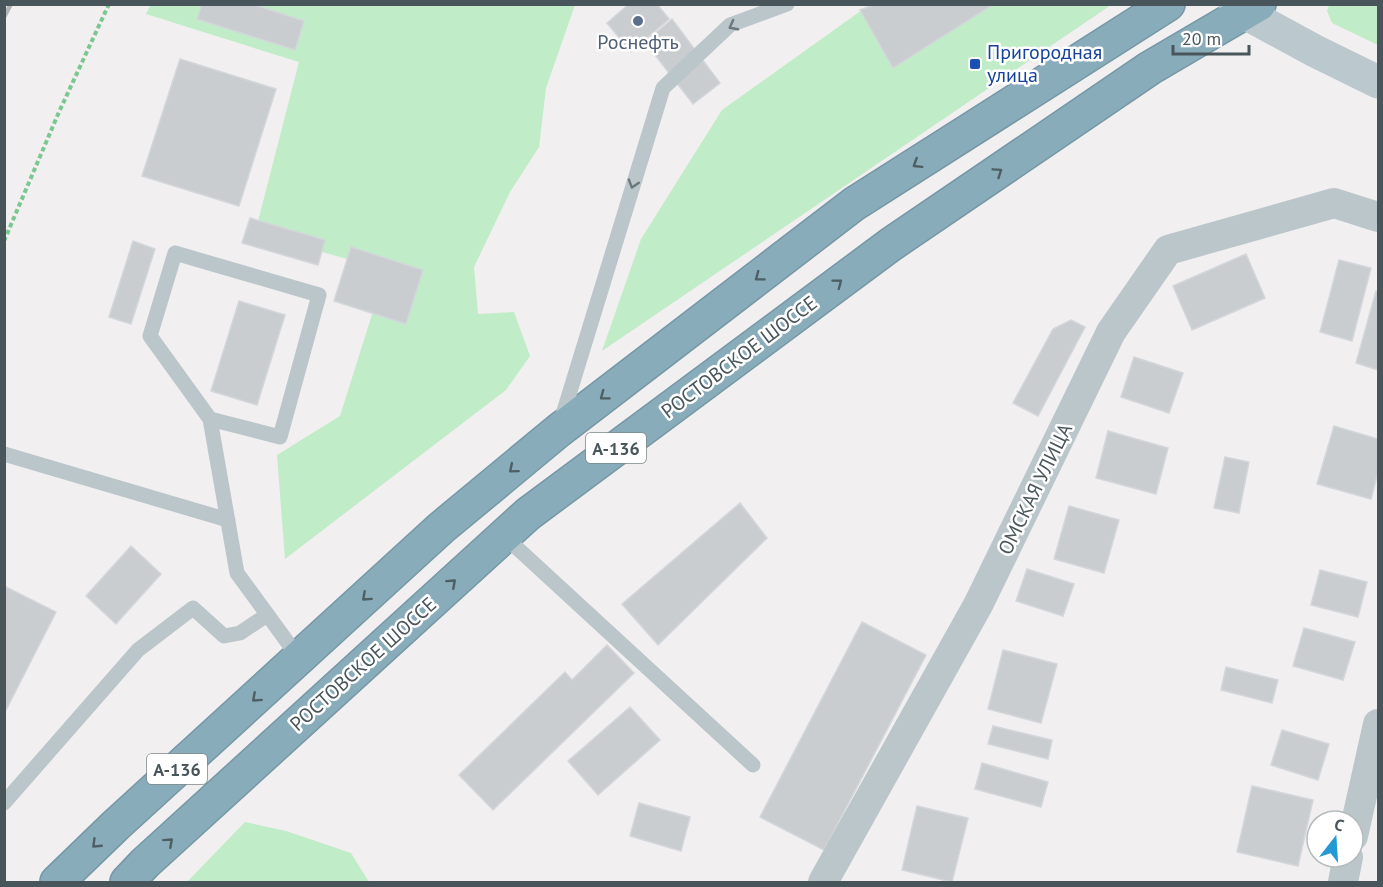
<svg xmlns="http://www.w3.org/2000/svg" width="1383" height="887" viewBox="0 0 1383 887" font-family="'PT Sans',sans-serif">
	<style>
		.green { fill: #c0ecc7 }
		.building { fill: #c9cdd0; stroke: #d3d6da; stroke-width: 1.5 }
		.lines { fill: none; stroke-linecap: round; stroke-linejoin: round }
		.highway-casing { stroke: #7597a6; stroke-width: 36 }
		.path { stroke: #7ac790; stroke-width: 4; stroke-dasharray: 4.5 3; stroke-linecap: butt }
		.lane { stroke: #bbc6cb; stroke-width: 15 }
		.street { stroke: #bbc6cb; stroke-width: 30 }
		.secondary { stroke: #bbc9cf; stroke-width: 33 }
		.highway { stroke: #89acba; stroke-width: 33 }
		.rail { stroke: #b1b5b8; stroke-width: 4.5 }
		.oneway { stroke: #6a787d }
		.oneway2 { stroke: #4e5f64 }
		.service-dot { fill: #5c6f8a; stroke: #fff; stroke-width: 2 }
		.transit-dot { fill: #1a4fb4; stroke: #fff; stroke-width: 2 }
		.labels { text-anchor: middle; dominant-baseline: central; stroke-width: 5; stroke-linejoin: round; paint-order: stroke }
		.shield { fill: #fff; stroke: #7f898c; stroke-width: 1.5 }
		.shield-label { font-size: 18px; font-weight: bold; fill: #48565b }
		.service-label { font-size: 20px; fill: #4e5e75; stroke: #fff }
		.transit-label { font-size: 20px; fill: #164399; stroke: #fff; text-anchor: start }
		.street-label { font-size: 20px; fill: #48565b; stroke: #fff }
	</style>
	<rect width="100%" height="100%" fill="#f1efef"/>
	<path class="green" d="M 151,4 L 575,5 L 546,88 L 539,147 L 510,192 L 474,267 L 478,314 L 514,312 L 530,356 L 506,390 L 285,559 L 277,455 L 340,416 L 386,270 L 255,233 L 299,62 L 146,14 Z
		M 869,5 L 1111,5 L 602,351 L 641,239 L 722,110 Z
		M 1329,5 L 1378,5 L 1378,45 L 1332,23 L 1327,11 Z
		M 245,822 L 286,831 L 351,853 L 369,882 L 187,882 Z"/>
	<path class="building" d="M 202,4 L 252,4 L 304,21 L 295,50 L 197,19 Z
		M 629,4 L 657,4 L 669,19 L 631,52 L 607,23 Z
		M 876,4 L 994,4 L 893,68 L 860,10 Z
		M 672,19 L 720,83 L 693,104 L 645,42 Z
		M 180,59 L 276,89 L 239,206 L 142,176 Z
		M 250,218 L 325,240 L 318,265 L 242,243 Z
		M 133,241 L 155,249 L 131,324 L 109,317 Z
		M 351,247 L 423,270 L 406,324 L 334,301 Z
		M 1246,254 L 1265,298 L 1192,330 L 1173,286 Z
		M 1339,260 L 1371,268 L 1352,341 L 1320,332 Z
		M 1376,291 L 1378,292 L 1378,370 L 1356,363 Z
		M 239,301 L 285,315 L 257,405 L 211,391 Z
		M 1071,320 L 1085,327 L 1038,416 L 1013,403 L 1053,329 Z
		M 1134,357 L 1183,373 L 1169,413 L 1121,397 Z
		M 1334,426 L 1378,439 L 1378,472 L 1371,499 L 1317,484 Z
		M 1108,431 L 1168,448 L 1156,494 L 1096,478 Z
		M 1225,457 L 1249,462 L 1239,513 L 1214,508 Z
		M 740,503 L 767,538 L 658,645 L 622,604 Z
		M 1069,506 L 1119,520 L 1104,573 L 1054,559 Z
		M 131,546 L 161,574 L 116,624 L 86,596 Z
		M 1027,569 L 1074,584 L 1063,616 L 1016,601 Z
		M 1320,570 L 1367,582 L 1358,617 L 1311,605 Z
		M 4,586 L 56,612 L 4,714 Z
		M 862,622 L 926,655 L 824,850 L 760,817 Z
		M 1304,628 L 1355,642 L 1343,680 L 1293,666 Z
		M 607,645 L 634,673 L 493,810 L 459,775 L 565,672 L 572,680 Z
		M 1003,650 L 1057,664 L 1041,723 L 988,709 Z
		M 1226,667 L 1278,680 L 1272,703 L 1221,690 Z
		M 630,707 L 660,740 L 598,795 L 568,761 Z
		M 993,726 L 1052,740 L 1048,759 L 988,744 Z
		M 1282,730 L 1329,744 L 1318,780 L 1271,765 Z
		M 982,763 L 1048,782 L 1041,807 L 975,789 Z
		M 1252,786 L 1313,800 L 1298,866 L 1237,852 Z
		M 639,803 L 690,817 L 681,851 L 630,836 Z
		M 917,806 L 968,818 L 952,882 L 902,870 Z"/>
	<g class="lines">
		<defs>
			<path id="highway" d="M 57,882 L 116,825 L 441,528 L 558,431 L 854,204 L 1168,4
				M 127,882 L 145,863 L 528,514 L 890,245 L 1150,68 L 1259,4"/>
		</defs>
		<use href="#highway" class="highway-casing"/>
		<path class="path" d="M 4,241 L 59,112 L 109,4"/>
		<path class="lane" d="M 175,253 L 319,295 L 280,437 L 210,419 L 150,336 Z
			M 210,419 L 237,573 L 299,658
			M 560,424 L 663,88 L 730,25 L 787,4
			M 4,454 L 228,520
			M 504,536 L 753,765
			M 4,803 L 138,650 L 193,608 L 224,636 L 240,633 L 267,615"/>
		<path class="street" d="M 1353,836 L 1378,724
			M 823,882 L 978,605 L 1111,332 L 1168,250 L 1334,203 L 1378,217
			M 1343,882 L 1348,857"/>
		<path class="secondary" d="M 1235,4 L 1245,13 L 1315,51 L 1378,82"/>
		<use href="#highway" class="highway"/>
		<path class="rail" d="M 4,17 L 11,4"/>
	</g>
	<defs><path id="oneway-chevron" d="M-2-3.5L2.5 0L-2 3.5" fill="none" stroke-width="1.6" stroke-linecap="round" stroke-linejoin="round" transform="scale(1.5)"/></defs>
	<g class="oneway">
		<use href="#oneway-chevron" transform="translate(733 26) rotate(152)"/>
		<use href="#oneway-chevron" transform="translate(633 184) rotate(107)"/>
	</g>
	<g class="oneway2">
		<use href="#oneway-chevron" transform="translate(917 164) rotate(148)"/>
		<use href="#oneway-chevron" transform="translate(998 172) rotate(-34)"/>
		<use href="#oneway-chevron" transform="translate(759 277) rotate(143)"/>
		<use href="#oneway-chevron" transform="translate(838 283) rotate(-37)"/>
		<use href="#oneway-chevron" transform="translate(604 396) rotate(143)"/>
		<use href="#oneway-chevron" transform="translate(513 469) rotate(140)"/>
		<use href="#oneway-chevron" transform="translate(452 583) rotate(-42)"/>
		<use href="#oneway-chevron" transform="translate(366 597) rotate(138)"/>
		<use href="#oneway-chevron" transform="translate(256 698) rotate(138)"/>
		<use href="#oneway-chevron" transform="translate(169 842) rotate(-42)"/>
		<use href="#oneway-chevron" transform="translate(96 844) rotate(136)"/>
	</g>
	<circle class="service-dot" cx="638" cy="21" r="6"/>
	<rect class="transit-dot" x="969" y="58" width="12" height="12" rx="3"/>
	<g class="labels">
		<g class="shield">
			<rect x="586" y="433" width="60" height="30" rx="4.5"/>
			<rect x="147" y="754" width="60" height="30" rx="4.5"/>
		</g>
		<g class="shield-label">
			<text x="616" y="448">А-136</text>
			<text x="177" y="769">А-136</text>
		</g>
		<g class="service-label">
			<text x="638" y="42">Роснефть</text>
		</g>
		<g class="transit-label">
			<text x="987" y="52">Пригородная<tspan x="987" dy="23">улица</tspan></text>
		</g>
		<g class="street-label">
			<text transform="translate(739 357) rotate(-37)">РОСТОВСКОЕ ШОССЕ</text>
			<text transform="translate(1035 489) rotate(-64)">ОМСКАЯ УЛИЦА</text>
			<text transform="translate(363 664) rotate(-42)">РОСТОВСКОЕ ШОССЕ</text>
		</g>
	</g>
	<rect width="1383" height="887" fill="none" stroke="#48565b" stroke-width="12"/>
	<g transform="translate(1335 839) rotate(17)"><circle r="28" fill="#ffffff" stroke="#b6bbbd" stroke-width="1.5"/>
	<path d="M0-4.5L10 22L0 15L-10 22Z" fill="#2599d4"/>
	<text y="-9" font-size="16" font-weight="bold" text-anchor="middle" fill="#48565b">С</text>
	</g>
	<path d="M1173 45v9h76v-9" fill="none" stroke="#48565b" stroke-width="3"/>
	<text x="1182" y="45" font-size="18" fill="#48565b" stroke="#ffffff" stroke-width="4.5" paint-order="stroke">20 m</text>
</svg>
